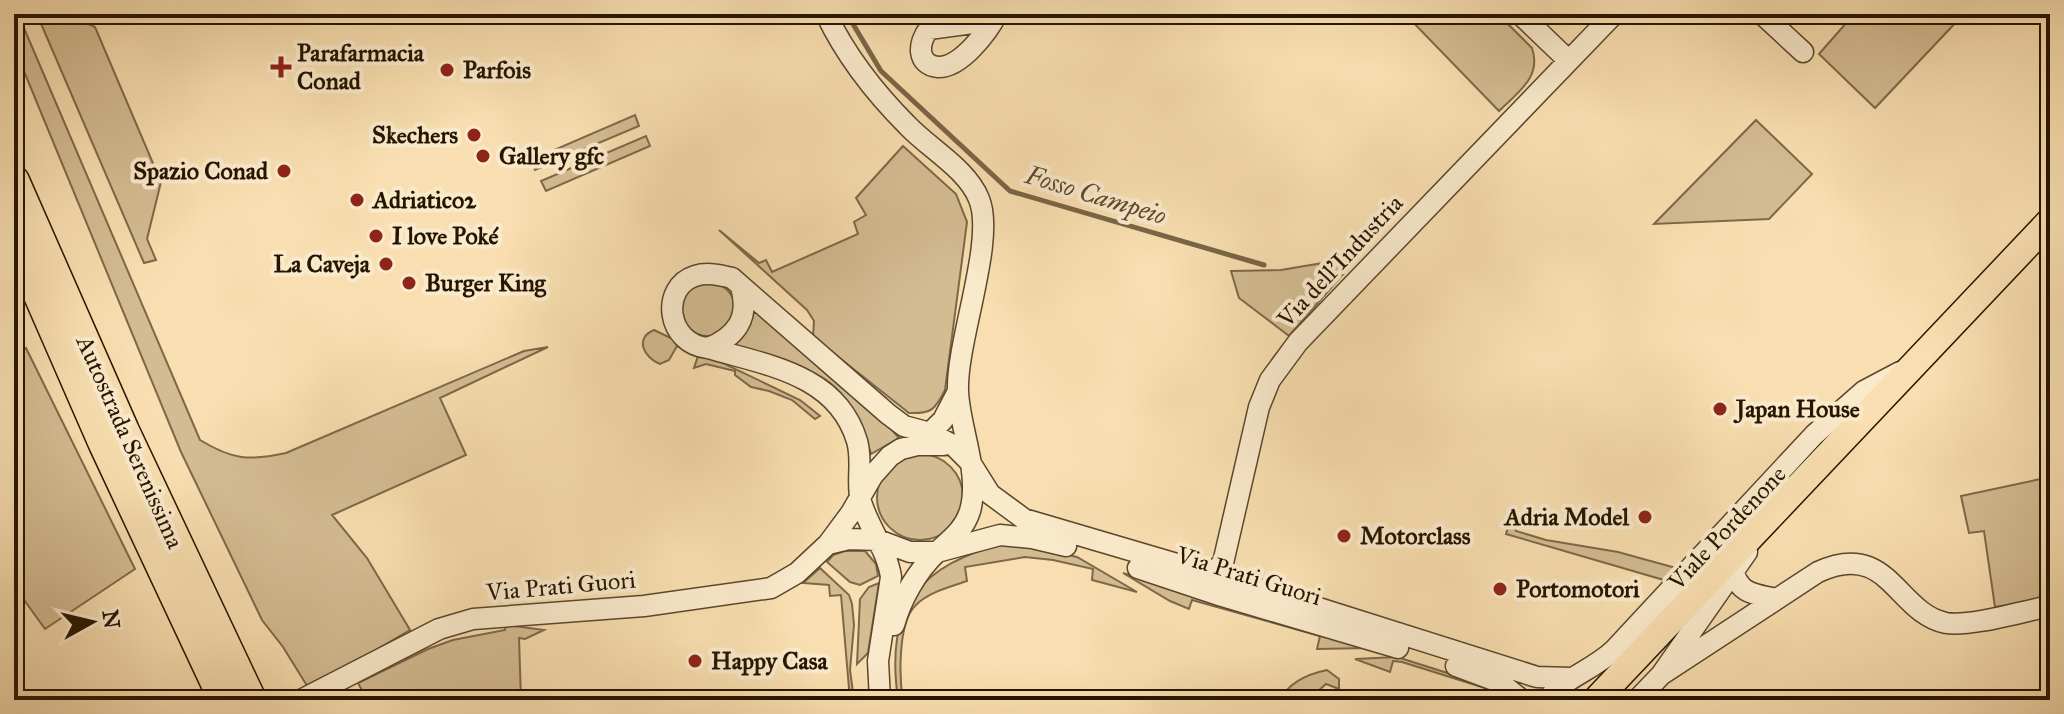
<svg xmlns="http://www.w3.org/2000/svg" width="2064" height="714" viewBox="0 0 2064 714" font-family="'IM FELL Great Primer',serif">
	<style>
		.green { fill: #d4bc92; stroke: #7d6849; stroke-width: 2 }
		.lines { fill: none; stroke-linecap: round; stroke-linejoin: round }
		.stream { stroke: #796546; stroke-width: 5 }
		.minor-casing { stroke: #5a472c; stroke-width: 23 }
		.major-casing { stroke: #261500; stroke-width: 29 }
		.highway-casing { stroke: #261500; stroke-width: 33 }
		.minor { stroke: #faeacc; stroke-width: 20 }
		.major { stroke: #f8deb0; stroke-width: 26 }
		.highway { stroke: #f8deb0; stroke-width: 30 }
		.poi-dot { fill: #8f2418; stroke: #faeacc; stroke-width: 3 }
		.labels { text-anchor: middle; dominant-baseline: central; stroke-width: 8; stroke-linejoin: round; paint-order: stroke }
		.poi-label { font-size: 24px; font-weight: bold; fill: #261500; stroke: #faeacc; text-anchor: start }
		.street-label { font-size: 24px; fill: #261500; stroke: #faeacc }
		.water-label { font-size: 26px; font-style: italic; fill: #5e4a2e; stroke: #faeacc }
	</style>
	<rect width="100%" height="100%" fill="#f8deb0"/>
	<filter id="stains"><feTurbulence type="fractalNoise" baseFrequency=".0025" numOctaves="4"/><feColorMatrix values="0 0 0 0 .2 0 0 0 0 .09 0 0 0 0 .02 0 0 0 .5 -.17"/></filter>
	<radialGradient id="worn" r=".72"><stop offset=".6" stop-color="#630" stop-opacity="0"/><stop offset="1" stop-color="#630" stop-opacity=".3"/></radialGradient>
	<path class="green" d="M 14,14 L 18,14 L 200,440 C 233,460 249,461 286,453 L 524,351 L 548,347 L 440,398 L 466,455 L 332,515 L 367,558 L 410,630 L 309,689 L 283,647 L 262,620 L 181,452 L 14,47 Z
		M 39,14 L 67,14 L 95,27 L 161,182 L 147,239 L 156,260 L 144,263 L 39,19 Z
		M 1405,14 L 1498,14 L 1532,48 C 1542,77 1518,92 1499,111 Z
		M 1854,14 L 1955,14 L 1960,18 L 1875,108 L 1819,54 Z
		M 635,115 L 639,126 L 535,170 L 531,160 Z
		M 1756,120 L 1812,174 L 1769,219 L 1654,224 Z
		M 646,136 L 650,146 L 546,191 L 541,181 Z
		M 903,146 L 956,194 L 967,222 L 945,390 C 935,410 931,414 909,413 L 813,337 L 814,321 L 807,310 L 719,230 L 759,263 L 766,260 L 772,272 L 858,234 L 854,222 L 866,215 L 856,198 Z
		M 1358,257 L 1289,336 L 1239,298 L 1231,271 L 1281,270 Z
		M681 309a27 27 0 1 1 54 0a27 27 0 1 1-54 0Z
		M 752,308 L 891,429 L 899,438 L 871,454 C 846,369 809,369 732,346 Z
		M 654,330 L 800,400 L 820,416 L 815,419 L 792,400 L 769,391 L 751,387 L 735,375 L 735,371 L 706,364 L 694,368 L 698,356 L 677,346 L 669,360 L 660,364 C 644,358 634,338 654,330 Z
		M 26,348 L 135,569 L 45,629 L 14,586 L 14,357 Z
		M877 497a43 43 0 1 1 86 0a43 43 0 1 1-86 0Z
		M 2050,477 L 2050,598 L 1995,607 L 1984,531 L 1969,533 L 1961,496 Z
		M 1511,518 L 1516,531 L 1546,540 L 1618,552 L 1676,568 L 1664,580 L 1506,534 Z
		M 1008,542 L 1077,557 L 1137,592 L 1092,580 L 1093,569 L 1053,560 L 1025,557 L 965,567 L 967,581 C 950,587 928,592 915,606 C 898,623 899,677 903,700 L 898,700 C 885,605 918,566 1008,542 Z
		M 845,551 L 865,551 L 876,564 L 878,576 L 860,585 L 850,582 L 827,562 L 833,555 Z
		M 820,568 L 849,595 L 852,604 L 854,625 L 850,670 L 854,700 L 850,700 L 841,595 L 830,596 L 829,585 L 803,583 Z
		M 1123,573 L 1370,648 L 1317,649 L 1320,636 L 1192,600 L 1189,609 L 1170,601 Z
		M 879,583 L 868,653 L 857,664 L 860,599 L 869,587 Z
		M 506,625 L 544,630 L 525,639 L 519,638 L 521,700 L 367,700 L 358,683 L 428,649 L 453,640 L 505,630 Z
		M 1397,657 L 1501,690 L 1512,700 L 1484,700 L 1482,699 L 1485,688 L 1402,662 L 1393,661 L 1390,672 L 1355,659 Z
		M 1327,670 L 1339,679 L 1339,689 L 1326,684 L 1308,700 L 1280,700 C 1289,682 1308,674 1327,670 Z"/>
	<g class="lines">
		<path class="stream" d="M 847,14 L 881,71 L 1010,191 L 1264,265"/>
		<defs>
			<path id="minor" d="M 826,14 C 846,56 875,93 908,126 C 930,149 967,169 979,199 C 996,240 956,342 958,391 C 959,427 981,473 970,511 C 964,530 951,539 937,552 C 917,571 901,599 894,625
				M 990,14 L 973,23 L 929,29 C 918,42 916,65 938,67 C 961,68 988,31 997,14
				M 1520,14 L 1568,60
				M 1762,14 L 1803,52
				M 708,348 C 736,337 750,318 741,287
				M 930,433 L 943,420 L 958,391
				M 828,544 L 849,539 L 878,540 L 910,552 L 937,552 L 1000,535 L 1032,538 L 1066,546
				M 1138,568 L 1222,596 L 1398,648
				M 1734,573 C 1740,594 1755,594 1775,599
				M 1199,576 L 1211,574 L 1223,563 L 1259,407 L 1270,380 L 1298,342 L 1614,14
				M 1456,666 L 1499,682 L 1522,700
				M 1661,675 L 1818,572 C 1889,539 1896,613 1946,623 C 1970,627 2024,611 2050,606
				M 301,700 L 439,629 L 473,619 L 644,606 L 771,588 L 797,573 L 828,544 L 851,513 L 873,475 L 890,456 L 901,449 L 917,445 L 944,445
				M 880,700 L 878,661 L 891,577 C 887,550 869,528 861,502 C 856,483 863,461 857,441 C 837,374 766,365 708,348 C 666,344 660,287 695,276 C 707,272 720,275 732,278 L 888,414 L 904,426 L 930,433 L 953,445 L 970,462 L 990,494 L 1024,519 L 1211,574 L 1537,677 L 1571,678
				M 1547,700 C 1565,677 1593,670 1614,650 L 1814,435 L 1864,391 L 1900,372
				M 1637,700 L 1661,675 L 1747,552"/>
			<path id="major" d="M 1596,700 L 2050,221"/>
			<path id="highway" d="M 14,181 L 124,431 L 251,700
				M 14,238 L 104,444 L 224,700"/>
		</defs>
		<use href="#minor" class="minor-casing"/>
		<use href="#major" class="major-casing"/>
		<use href="#highway" class="highway-casing"/>
		<use href="#minor" class="minor"/>
		<use href="#major" class="major"/>
		<use href="#highway" class="highway"/>
	</g>
	<g class="poi-dot">
		<path d="M277 55h8v8h8v8h-8v8h-8v-8h-8v-8h8z"/>
		<circle cx="447" cy="70" r="8"/>
		<circle cx="474" cy="135" r="8"/>
		<circle cx="483" cy="156" r="8"/>
		<circle cx="284" cy="171" r="8"/>
		<circle cx="357" cy="200" r="8"/>
		<circle cx="376" cy="236" r="8"/>
		<circle cx="386" cy="264" r="8"/>
		<circle cx="409" cy="283" r="8"/>
		<circle cx="1720" cy="409" r="8"/>
		<circle cx="1645" cy="517" r="8"/>
		<circle cx="1344" cy="536" r="8"/>
		<circle cx="1500" cy="589" r="8"/>
		<circle cx="695" cy="661" r="8"/>
	</g>
	<g class="labels">
		<g class="poi-label">
			<text x="297" y="53">Parafarmacia<tspan x="297" dy="28">Conad</tspan></text>
			<text x="463" y="70">Parfois</text>
			<text x="458" y="135" text-anchor="end">Skechers</text>
			<text x="499" y="156">Gallery gfc</text>
			<text x="268" y="171" text-anchor="end">Spazio Conad</text>
			<text x="373" y="200">Adriatico2</text>
			<text x="392" y="236">I love Poké</text>
			<text x="370" y="264" text-anchor="end">La Caveja</text>
			<text x="425" y="283">Burger King</text>
			<text x="1736" y="409">Japan House</text>
			<text x="1629" y="517" text-anchor="end">Adria Model</text>
			<text x="1360" y="536">Motorclass</text>
			<text x="1516" y="589">Portomotori</text>
			<text x="711" y="661">Happy Casa</text>
		</g>
		<g class="street-label">
			<text transform="translate(1340 261) rotate(-47)">Via dell'Industria</text>
			<text transform="translate(130 442) rotate(66)">Autostrada Serenissima</text>
			<text transform="translate(1727 528) rotate(-47)">Viale Pordenone</text>
			<text transform="translate(1249 576) rotate(17)">Via Prati Guori</text>
			<text transform="translate(561 586) rotate(-5)">Via Prati Guori</text>
		</g>
		<g class="water-label">
			<text transform="translate(1096 195) rotate(17)">Fosso Campeio</text>
		</g>
	</g>
	<rect width="2064" height="714" fill="none" stroke="#f8deb0" stroke-width="48"/>
	<rect x="16" y="16" width="2032" height="682" fill="none" stroke="#261500" stroke-width="4"/>
	<rect x="24" y="24" width="2016" height="666" fill="none" stroke="#261500" stroke-width="2"/>
	<g transform="translate(92 622) rotate(82)" stroke="#faeacc" stroke-width="6" paint-order="stroke">
	<path d="M0-6L14 30L0 20L-14 30Z" fill="#261500"/>
	<text y="-12" font-size="22" font-weight="bold" text-anchor="middle" fill="#261500">N</text>
	</g>
	<rect width="100%" height="100%" filter="url(#stains)"/>
	<rect width="100%" height="100%" fill="url(#worn)"/>
</svg>
